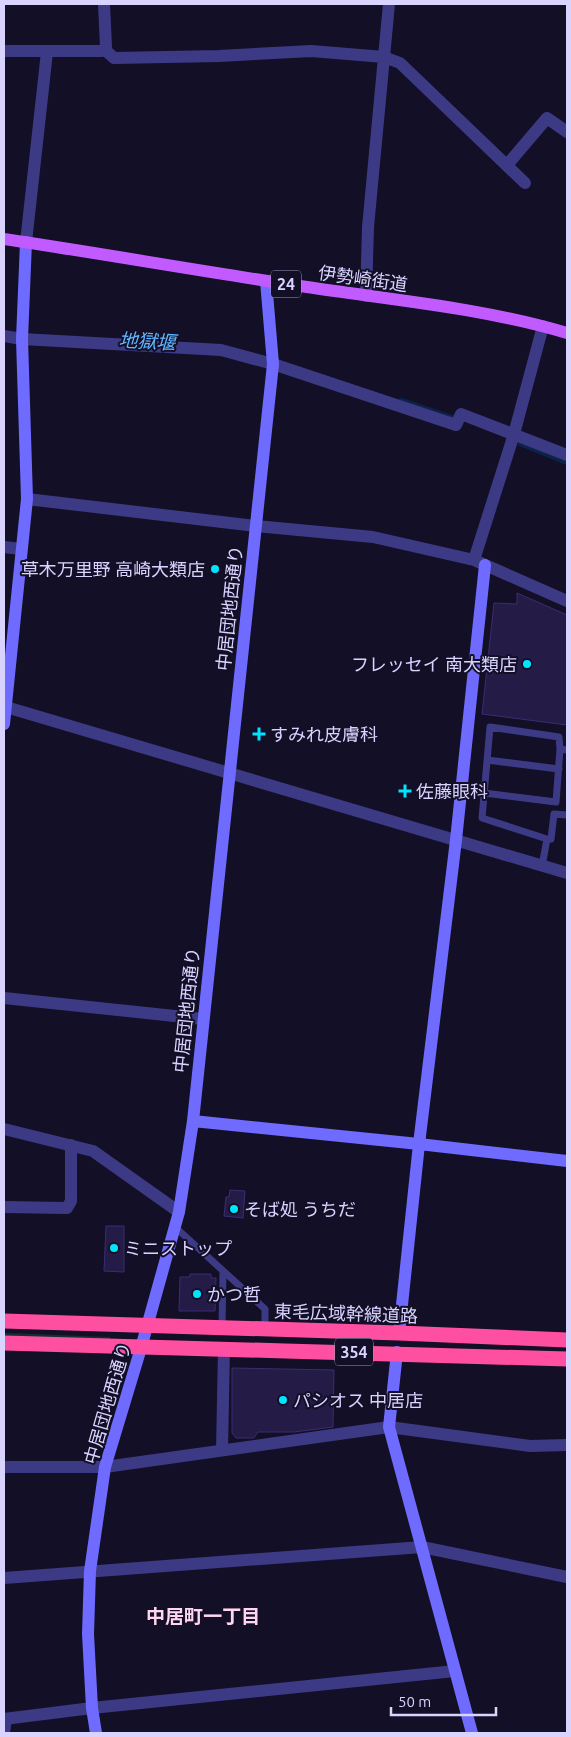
<svg xmlns="http://www.w3.org/2000/svg" width="571" height="1737" viewBox="0 0 571 1737" font-family="Ubuntu,'Noto Sans JP',sans-serif">
	<style>
		.green { fill: #12302f }
		.lines { fill: none; stroke-linecap: round; stroke-linejoin: round }
		.stream { stroke: #0c2248; stroke-width: 4.5 }
		.building { fill: #241b47; stroke: #3b2d73 }
		.lane { stroke: #3d3a85; stroke-width: 7 }
		.street { stroke: #3d3a85; stroke-width: 12 }
		.secondary { stroke: #6f6bff; stroke-width: 12 }
		.primary { stroke: #c25bff; stroke-width: 12 }
		.highway { stroke: #ff4fa3; stroke-width: 15 }
		.poi-dot { fill: #00e5ff; stroke: #130f26; stroke-width: 2 }
		.labels { text-anchor: middle; dominant-baseline: central; stroke-width: 4; stroke-linejoin: round; paint-order: stroke }
		.shield { fill: #130f26; stroke: #9e99be; stroke-width: 1 }
		.shield-label { font-size: 16px; font-weight: bold; fill: #d9d4ff }
		.street-label { font-size: 18px; fill: #d9d4ff; stroke: #130f26 }
		.poi-label { font-size: 18px; fill: #d9d4ff; stroke: #130f26; text-anchor: start }
		.water-label { font-size: 19px; font-style: italic; fill: #62b6ff; stroke: #130f26 }
		.neighbourhood-label { font-size: 19px; font-weight: bold; fill: #ffd6f0; stroke: #130f26 }
	</style>
	<rect width="100%" height="100%" fill="#130f26"/>
	<path class="green" d="M 4,1333 L 8,1333 L 110,1337 L 110,1340 L 4,1337 Z"/>
	<g class="lines">
		<path class="stream" d="M 401,400 L 454,418
			M 520,444 L 567,463"/>
	</g>
	<path class="building" d="M 517,593 L 567,615 L 567,725 L 482,714 L 494,603 L 517,604 Z
		M 230,1190 L 245,1191 L 243,1218 L 224,1216 L 226,1197 L 229,1197 Z
		M 106,1226 L 124,1226 L 124,1272 L 104,1271 Z
		M 190,1274 L 211,1274 L 211,1278 L 216,1278 L 215,1311 L 179,1311 L 180,1277 L 190,1277 Z
		M 232,1368 L 334,1370 L 333,1427 L 294,1432 L 258,1432 L 254,1438 L 236,1438 L 232,1433 Z"/>
	<g class="lines">
		<path class="lane" d="M 487,760 L 559,769
			M 484,793 L 556,802 L 560,749
			M 547,839 L 482,818 L 490,727 L 559,737 L 560,749 L 567,750
			M 542,866 L 547,839 L 551,839 L 554,814 L 567,815
			M 175,1227 L 265,1309 L 265,1329
			M 222,1328 L 223,1271"/>
		<path class="street" d="M 104,49 L 114,58 L 219,56 L 311,51 L 384,57 L 400,63 L 525,183
			M 4,51 L 102,51 L 106,47 L 104,4
			M 507,165 L 547,118 L 567,132
			M 26,242 L 47,52
			M 366,296 L 368,227 L 389,4
			M 4,336 L 22,339 L 221,350 L 273,364 L 456,425 L 461,414 L 567,455
			M 27,499 L 256,526 L 373,537 L 474,560 L 567,601
			M 4,547 L 21,549
			M 474,560 L 514,434 L 543,326
			M 6,707 L 567,873
			M 4,998 L 203,1019
			M 4,1129 L 93,1151 L 179,1212
			M 4,1207 L 67,1208 L 71,1201 L 71,1145
			M 222,1450 L 224,1349
			M 4,1467 L 105,1467 L 389,1427 L 530,1446 L 567,1445
			M 4,1578 L 422,1547 L 567,1577
			M 4,1719 L 92,1708 L 455,1671
			M 4,1733 L 6,1719"/>
		<path class="secondary" d="M 4,724 L 27,499 L 22,339 L 26,242
			M 193,1121 L 419,1144 L 567,1161
			M 399,1333 L 419,1144 L 456,840 L 485,565
			M 397,1352 L 389,1427 L 472,1733
			M 96,1733 L 92,1708 L 88,1634 L 90,1571 L 105,1467 L 141,1348 L 179,1212 L 193,1121 L 273,364 L 266,281"/>
		<path class="primary" d="M 4,239 C 105,254 205,272 307,287 C 393,300 483,308 567,333"/>
		<path class="highway" d="M 4,1321 L 399,1333 L 567,1340
			M 4,1343 C 192,1350 379,1352 567,1359"/>
	</g>
	<g class="poi-dot">
		<circle cx="215" cy="569" r="5"/>
		<circle cx="527" cy="664" r="5"/>
		<path d="M256.5 726.5h5v5h5v5h-5v5h-5v-5h-5v-5h5z"/>
		<path d="M402.5 783.5h5v5h5v5h-5v5h-5v-5h-5v-5h5z"/>
		<circle cx="234" cy="1209" r="5"/>
		<circle cx="114" cy="1248" r="5"/>
		<circle cx="197" cy="1294" r="5"/>
		<circle cx="283" cy="1400" r="5"/>
	</g>
	<g class="labels">
		<g class="shield">
			<rect x="271" y="270.5" width="30" height="27" rx="4"/>
			<rect x="335" y="1338.5" width="38" height="27" rx="4"/>
		</g>
		<g class="shield-label">
			<text x="286" y="284">24</text>
			<text x="354" y="1352">354</text>
		</g>
		<g class="street-label">
			<text transform="translate(363 278) rotate(8)">伊勢崎街道</text>
			<text transform="translate(229 608) rotate(-84)">中居団地西通り</text>
			<text transform="translate(186 1010) rotate(-84)">中居団地西通り</text>
			<text transform="translate(346 1313) rotate(2)">東毛広域幹線道路</text>
			<text transform="translate(107 1403) rotate(-74)">中居団地西通り</text>
		</g>
		<g class="poi-label">
			<text x="205" y="569" text-anchor="end">草木万里野 高崎大類店</text>
			<text x="517" y="664" text-anchor="end">フレッセイ 南大類店</text>
			<text x="270" y="734">すみれ皮膚科</text>
			<text x="416" y="791">佐藤眼科</text>
			<text x="244" y="1209">そば処 うちだ</text>
			<text x="124" y="1248">ミニストップ</text>
			<text x="207" y="1294">かつ哲</text>
			<text x="293" y="1400">パシオス 中居店</text>
		</g>
		<g class="water-label">
			<text transform="translate(147 341) rotate(3)">地獄堰</text>
		</g>
		<g class="neighbourhood-label">
			<text x="203" y="1616">中居町一丁目</text>
		</g>
	</g>
	<rect width="571" height="1737" fill="none" stroke="#d9d4ff" stroke-width="10"/>
	<path d="M391 1707v8h105v-8" fill="none" stroke="#d9d4ff" stroke-width="2.5"/>
	<text x="398" y="1707" font-size="15" fill="#d9d4ff" stroke="#130f26" stroke-width="4" paint-order="stroke">50 m</text>
</svg>
